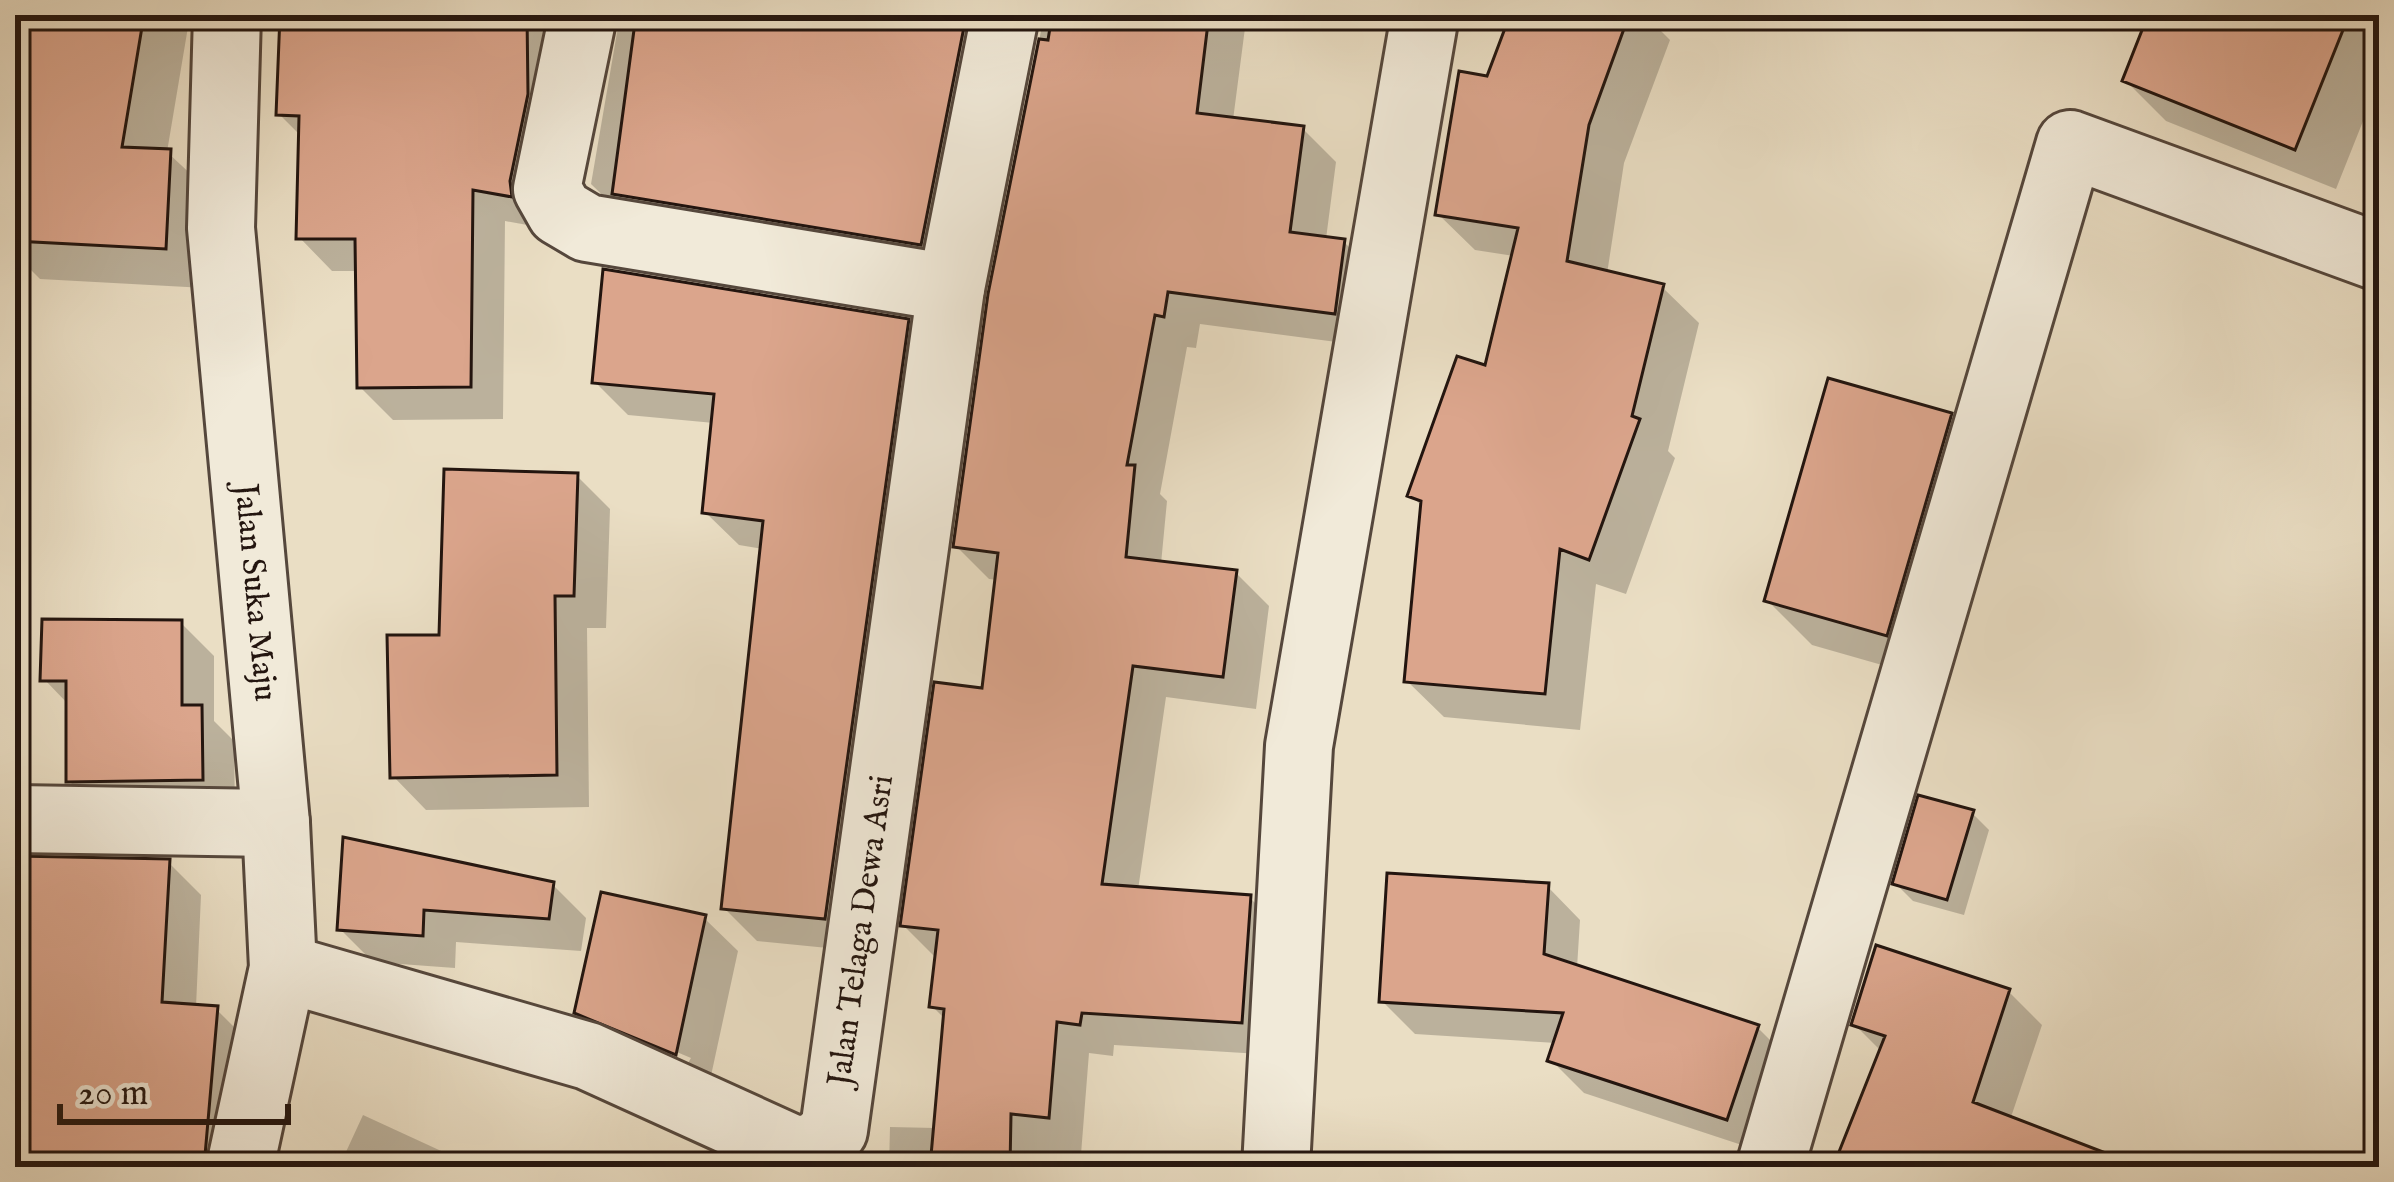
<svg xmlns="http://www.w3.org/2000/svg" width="2394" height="1182" viewBox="0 0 2394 1182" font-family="'IM FELL English',serif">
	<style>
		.shadow { fill: #0003; fill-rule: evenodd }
		.building { fill: #dba58c; stroke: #23150f; stroke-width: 3 }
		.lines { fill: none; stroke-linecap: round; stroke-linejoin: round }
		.minor-casing { stroke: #55473c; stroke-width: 72 }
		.minor { stroke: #f1ead9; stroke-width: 66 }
		.labels { text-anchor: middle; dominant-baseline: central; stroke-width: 12; stroke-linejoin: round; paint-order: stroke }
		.street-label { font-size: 33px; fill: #23150f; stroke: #f1ead9 }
	</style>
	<rect width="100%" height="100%" fill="#eadec4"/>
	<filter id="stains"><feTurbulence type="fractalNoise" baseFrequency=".00167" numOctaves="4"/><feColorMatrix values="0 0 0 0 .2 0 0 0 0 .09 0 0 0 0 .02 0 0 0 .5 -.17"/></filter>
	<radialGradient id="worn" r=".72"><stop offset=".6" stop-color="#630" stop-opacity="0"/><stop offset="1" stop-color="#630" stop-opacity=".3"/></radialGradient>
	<path class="shadow" d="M 15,15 L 190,15 L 167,152 L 210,192 L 205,288 L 40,279 L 15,254 Z
		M 289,15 L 600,15 L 544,228 L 505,221 L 503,419 L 393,420 L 360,387 L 359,271 L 332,271 L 299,237 L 302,137 L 279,114 Z
		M 620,15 L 1022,15 L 954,277 L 625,217 L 591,184 Z
		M 1044,15 L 1391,15 L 1391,31 L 1245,28 L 1233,120 L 1303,129 L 1336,162 L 1326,239 L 1343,241 L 1377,275 L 1367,346 L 1200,324 L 1196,348 L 1187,347 L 1160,494 L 1167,501 L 1161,564 L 1236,573 L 1269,606 L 1256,709 L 1166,697 L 1138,890 L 1250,898 L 1283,931 L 1275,1055 L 1114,1045 L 1113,1056 L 1089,1053 L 1080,1167 L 889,1167 L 890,1127 L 936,1128 L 946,1020 L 932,1006 L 937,959 L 903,925 L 985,692 L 998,580 L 989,579 L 956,546 L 991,295 Z
		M 1514,15 L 1645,15 L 1670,40 L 1624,163 L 1607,274 L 1662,287 L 1699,323 L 1668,451 L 1675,458 L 1626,594 L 1596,584 L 1580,730 L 1444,717 L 1407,681 L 1424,508 L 1410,495 L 1487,369 L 1514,256 L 1475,250 L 1438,214 Z
		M 2151,15 L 2379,15 L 2379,81 L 2336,189 L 2166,121 L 2125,80 Z
		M 907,322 L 941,355 L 858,951 L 757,941 L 724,908 L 763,549 L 739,545 L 705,512 L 714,423 L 628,415 L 595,382 Z
		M 1950,416 L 1995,460 L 1931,679 L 1812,645 L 1767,600 Z
		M 577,476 L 610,509 L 606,628 L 587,628 L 589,807 L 426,810 L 393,776 Z
		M 181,623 L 214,656 L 214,721 L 234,741 L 235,812 L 102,814 L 69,781 L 69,705 L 44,679 Z
		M 1972,813 L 1989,830 L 1964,915 L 1913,901 L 1895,883 Z
		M 346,840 L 553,885 L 586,918 L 581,951 L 456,942 L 455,968 L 373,962 L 340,929 Z
		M 15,856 L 168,862 L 201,895 L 196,1007 L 216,1009 L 249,1042 L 240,1167 L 15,1167 Z
		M 1547,886 L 1580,920 L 1577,968 L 1757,1027 L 1790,1060 L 1760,1151 L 1584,1093 L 1551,1060 L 1556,1043 L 1415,1034 L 1382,1001 Z
		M 704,918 L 738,951 L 709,1085 L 610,1045 L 577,1012 ZM 610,1024 L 691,1058 L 688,1063 L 610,1031 Z
		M 2009,992 L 2042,1025 L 2010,1120 L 2069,1167 L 1836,1167 L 1882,1052 L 1854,1024 Z
		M 363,1115 L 476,1167 L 339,1167 Z"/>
	<path class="building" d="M 15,15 L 144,15 L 122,147 L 171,149 L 166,249 L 15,241 Z
		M 280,15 L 527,15 L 528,94 L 510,181 L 512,197 L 473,190 L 471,387 L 357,388 L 355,239 L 296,239 L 299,116 L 276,115 Z
		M 636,15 L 777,28 L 779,15 L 884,15 L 964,27 L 921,245 L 612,194 Z
		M 1052,15 L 1209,15 L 1197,113 L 1304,126 L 1290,232 L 1345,239 L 1335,314 L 1168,292 L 1164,317 L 1155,315 L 1127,465 L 1135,465 L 1126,557 L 1237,570 L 1223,677 L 1133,666 L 1102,884 L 1251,895 L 1242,1023 L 1082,1013 L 1080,1025 L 1057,1022 L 1049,1118 L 1011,1114 L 1010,1167 L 930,1167 L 944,1009 L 929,1007 L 938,930 L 900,926 L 934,682 L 982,688 L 998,553 L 953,547 L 988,294 L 1039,39 L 1048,40 Z
		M 1510,15 L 1629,15 L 1589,125 L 1567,261 L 1664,284 L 1632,416 L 1640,419 L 1589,560 L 1560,549 L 1545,694 L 1404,682 L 1421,501 L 1407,496 L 1457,356 L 1485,365 L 1518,228 L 1435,215 L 1459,71 L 1487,76 Z
		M 2148,15 L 2349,15 L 2295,150 L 2122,81 Z
		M 603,269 L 909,319 L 825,919 L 721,909 L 763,521 L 702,513 L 714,394 L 592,383 Z
		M 1828,378 L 1952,413 L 1887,636 L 1764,601 Z
		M 444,469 L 578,473 L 574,596 L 555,596 L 557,775 L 390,778 L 387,635 L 439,635 Z
		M 42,619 L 182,620 L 182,705 L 202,705 L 203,780 L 66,782 L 66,681 L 40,681 Z
		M 1918,795 L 1974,810 L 1947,900 L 1892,884 Z
		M 343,837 L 554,882 L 549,919 L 424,910 L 423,936 L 337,930 Z
		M 15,856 L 170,859 L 162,1002 L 218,1006 L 204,1167 L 15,1167 Z
		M 1387,873 L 1549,883 L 1544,954 L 1759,1025 L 1727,1120 L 1547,1061 L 1563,1013 L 1379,1002 Z
		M 601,892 L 706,915 L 676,1055 L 574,1013 Z
		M 1876,945 L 2010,989 L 1973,1102 L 2129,1162 L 2128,1167 L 1833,1167 L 1885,1036 L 1851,1025 Z"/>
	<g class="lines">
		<defs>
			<g id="minor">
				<path id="s1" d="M 227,15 L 221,228 L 276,823 L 283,968 L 240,1167"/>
				<path d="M 583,15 L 547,189 L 560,212 L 587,228 L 951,288"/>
				<path d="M 15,819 L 276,823"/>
				<path id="s2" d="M 283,968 L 588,1056 L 793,1149 L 815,1148 L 834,1130 L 951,288 L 1005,15"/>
				<path d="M 1276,1167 L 1299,746 L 1425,15"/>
				<path d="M 1770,1167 L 2070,144 L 2379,257"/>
			</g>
		</defs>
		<use href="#minor" class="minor-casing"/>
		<use href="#minor" class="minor"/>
	</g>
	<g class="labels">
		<g class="street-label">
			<text stroke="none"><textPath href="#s1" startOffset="579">Jalan Suka Maju</textPath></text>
			<text stroke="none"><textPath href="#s2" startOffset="792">Jalan Telaga Dewa Asri</textPath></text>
		</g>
	</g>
	<rect width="2394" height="1182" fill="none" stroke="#eadec4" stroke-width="60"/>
	<rect x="18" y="18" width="2358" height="1146" fill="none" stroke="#23150f" stroke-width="6"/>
	<rect x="30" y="30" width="2334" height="1122" fill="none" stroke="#23150f" stroke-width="3"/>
	<path d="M60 1104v18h228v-18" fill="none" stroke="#23150f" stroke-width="6"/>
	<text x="78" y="1104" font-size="36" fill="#23150f" stroke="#f1ead9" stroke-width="9" paint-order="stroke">20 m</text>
	<rect width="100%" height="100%" filter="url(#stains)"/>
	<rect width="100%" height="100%" fill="url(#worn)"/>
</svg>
